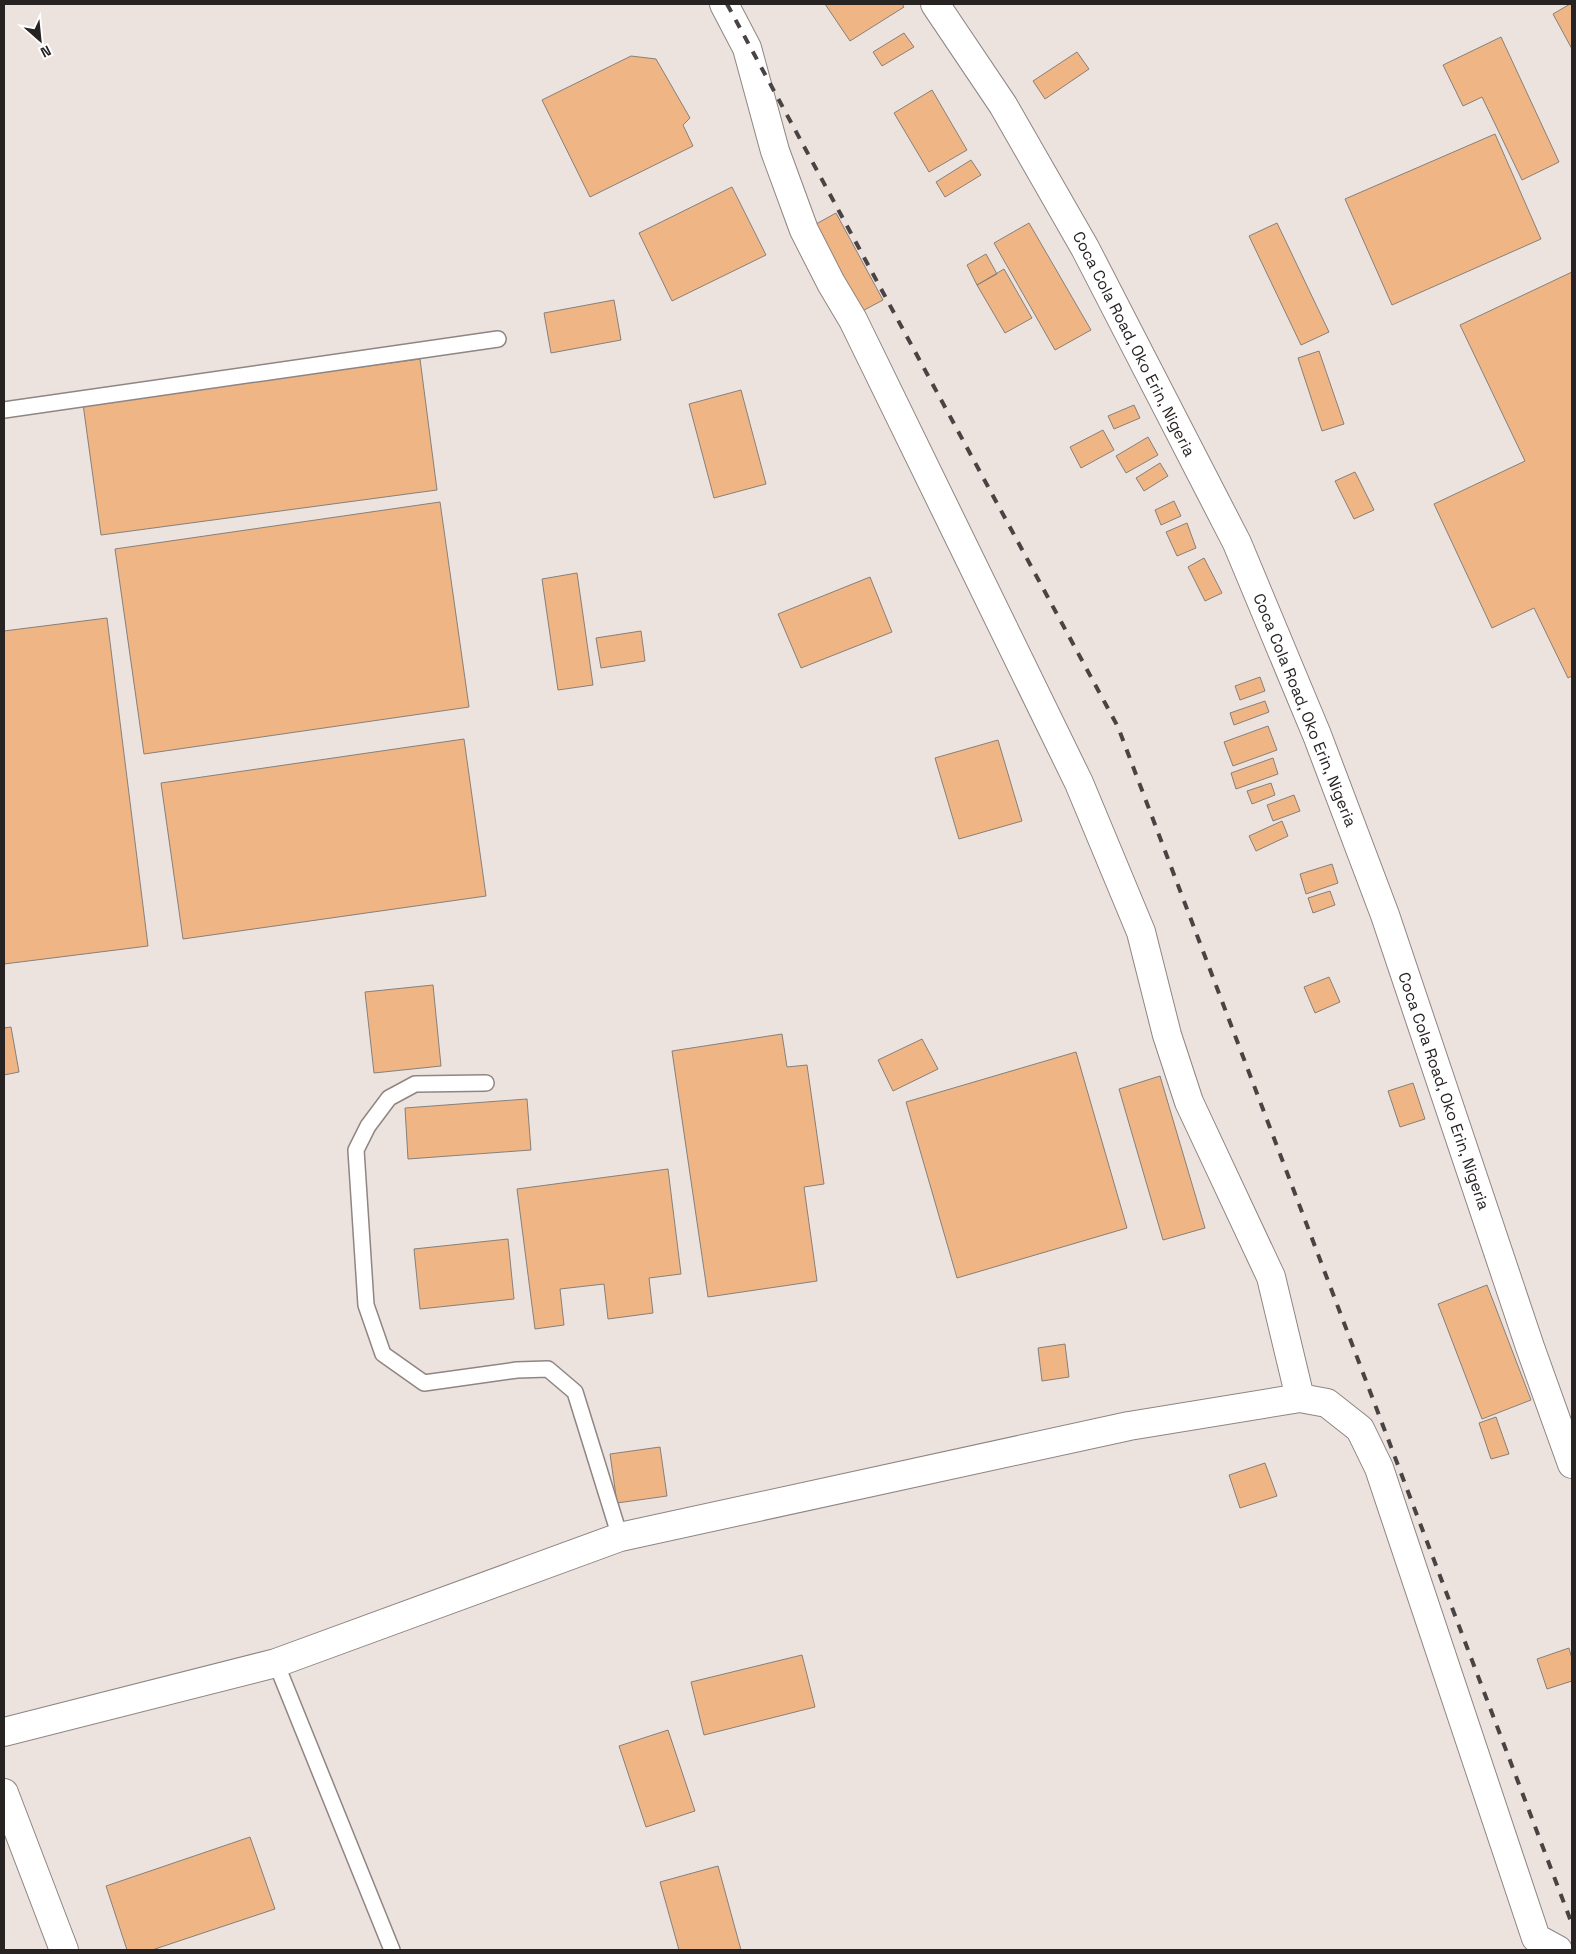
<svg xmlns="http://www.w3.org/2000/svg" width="1576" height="1954" viewBox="0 0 1576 1954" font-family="'Space Grotesk',sans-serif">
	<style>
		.building { fill: #efb584; stroke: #87807a }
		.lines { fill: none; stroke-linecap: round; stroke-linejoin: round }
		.lane-casing { stroke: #8f8582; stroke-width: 18 }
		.street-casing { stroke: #8f8582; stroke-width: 30 }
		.secondary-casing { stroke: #8f8582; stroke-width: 30 }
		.lane { stroke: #fff; stroke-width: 15 }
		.street { stroke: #fff; stroke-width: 28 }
		.secondary { stroke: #fff; stroke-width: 28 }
		.rail { stroke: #494443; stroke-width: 4; stroke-dasharray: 9 9; stroke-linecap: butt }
		.labels { text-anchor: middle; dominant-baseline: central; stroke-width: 5; stroke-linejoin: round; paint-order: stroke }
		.street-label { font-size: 16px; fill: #272322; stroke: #fff }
	</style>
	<rect width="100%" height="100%" fill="#ece2de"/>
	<path class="building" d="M 825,4 L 902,4 L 904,7 L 850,41 Z
		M 1570,4 L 1572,4 L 1572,49 L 1553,14 Z
		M 904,33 L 914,47 L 882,66 L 873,52 Z
		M 1501,37 L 1559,162 L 1522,180 L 1482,97 L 1463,106 L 1443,65 Z
		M 1077,52 L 1089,69 L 1045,99 L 1033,81 Z
		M 631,56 L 656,59 L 690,118 L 683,125 L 693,146 L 590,197 L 542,100 Z
		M 932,90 L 967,150 L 929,172 L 894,113 Z
		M 1495,134 L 1541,239 L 1392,305 L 1345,199 Z
		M 971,160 L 981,175 L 945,197 L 936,182 Z
		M 732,187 L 766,255 L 672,301 L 639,233 Z
		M 836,213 L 883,300 L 853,316 L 807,229 Z
		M 1029,223 L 1091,330 L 1055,350 L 994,243 Z
		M 1277,223 L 1329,332 L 1301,345 L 1249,236 Z
		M 986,254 L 997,274 L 977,285 L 967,265 Z
		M 1004,269 L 1032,318 L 1005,333 L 977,285 Z
		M 1572,272 L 1572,676 L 1568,678 L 1534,608 L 1492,628 L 1434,504 L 1525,461 L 1460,325 Z
		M 614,300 L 621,340 L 551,353 L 544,313 Z
		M 1319,351 L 1344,424 L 1322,431 L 1298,358 Z
		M 420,359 L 437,490 L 101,535 L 83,404 Z
		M 741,390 L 766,484 L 714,498 L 689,404 Z
		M 1134,405 L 1140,418 L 1114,429 L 1108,416 Z
		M 1103,430 L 1114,450 L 1081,468 L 1070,447 Z
		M 1148,437 L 1158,455 L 1126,473 L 1116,456 Z
		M 1160,463 L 1168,476 L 1144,491 L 1136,478 Z
		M 1355,472 L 1374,510 L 1354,519 L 1335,481 Z
		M 1174,501 L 1181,516 L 1161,525 L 1155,510 Z
		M 440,502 L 469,707 L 144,754 L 115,549 Z
		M 1187,523 L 1196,548 L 1177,556 L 1166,532 Z
		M 1204,558 L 1222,593 L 1205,601 L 1188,567 Z
		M 577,573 L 593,685 L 558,690 L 542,579 Z
		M 870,577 L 892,632 L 801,668 L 778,614 Z
		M 107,618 L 148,946 L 4,964 L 4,631 Z
		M 641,631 L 645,661 L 601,668 L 596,638 Z
		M 1260,677 L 1265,691 L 1240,700 L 1235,686 Z
		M 1265,701 L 1269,712 L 1234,725 L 1230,713 Z
		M 1268,726 L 1277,750 L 1233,766 L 1224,742 Z
		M 464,739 L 486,896 L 183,939 L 161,783 Z
		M 998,740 L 1022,821 L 959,839 L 935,758 Z
		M 1273,758 L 1278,774 L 1236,789 L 1231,773 Z
		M 1271,783 L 1275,795 L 1252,804 L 1247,791 Z
		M 1294,795 L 1300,811 L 1273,821 L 1267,805 Z
		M 1282,821 L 1288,836 L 1256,851 L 1249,836 Z
		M 1332,864 L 1338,883 L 1306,894 L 1300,874 Z
		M 1330,891 L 1335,905 L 1313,913 L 1308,898 Z
		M 1329,977 L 1340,1002 L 1315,1013 L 1304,987 Z
		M 433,985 L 441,1066 L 374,1073 L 365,992 Z
		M 11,1027 L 19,1072 L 4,1075 L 4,1028 Z
		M 782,1034 L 787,1067 L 807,1065 L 824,1184 L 804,1187 L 817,1281 L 708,1297 L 672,1051 Z
		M 922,1039 L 938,1069 L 893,1091 L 878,1060 Z
		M 1076,1052 L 1127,1228 L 957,1278 L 906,1102 Z
		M 1160,1076 L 1205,1228 L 1163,1240 L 1119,1089 Z
		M 1413,1083 L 1425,1119 L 1400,1127 L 1388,1091 Z
		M 527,1099 L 531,1150 L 408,1159 L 405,1108 Z
		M 668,1169 L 681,1274 L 649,1278 L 653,1313 L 608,1319 L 604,1284 L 560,1289 L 564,1325 L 535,1329 L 517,1189 Z
		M 508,1239 L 514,1299 L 420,1309 L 414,1249 Z
		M 1487,1285 L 1531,1400 L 1482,1419 L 1438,1304 Z
		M 1065,1344 L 1069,1377 L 1042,1381 L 1038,1348 Z
		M 1496,1417 L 1509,1454 L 1491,1459 L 1479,1423 Z
		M 660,1447 L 667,1496 L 617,1503 L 610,1454 Z
		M 1265,1463 L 1277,1496 L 1240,1508 L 1229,1475 Z
		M 1569,1648 L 1572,1659 L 1572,1681 L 1547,1689 L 1537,1659 Z
		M 802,1655 L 815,1707 L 704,1735 L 691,1682 Z
		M 668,1730 L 695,1811 L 646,1827 L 619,1746 Z
		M 250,1837 L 275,1909 L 152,1950 L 127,1950 L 106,1886 Z
		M 718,1866 L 741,1950 L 679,1950 L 660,1882 Z"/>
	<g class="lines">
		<defs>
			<path id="lane" d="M 4,410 L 498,339
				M 486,1083 L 415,1084 L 389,1098 L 368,1126 L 356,1150 L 366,1305 L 383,1354 L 424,1383 L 517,1370 L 548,1369 L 575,1392 L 620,1537
				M 276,1663 L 392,1950"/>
			<path id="street" d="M 724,4 L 747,48 L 775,151 L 804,230 L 831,283 L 853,320 L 1079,783 L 1141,932 L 1167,1035 L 1189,1102 L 1271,1277 L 1300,1398
				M 4,1732 L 276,1663 L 620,1537 L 1129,1426 L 1300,1398 L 1327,1403 L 1360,1429 L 1379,1468 L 1536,1938 L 1558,1950
				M 4,1793 L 64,1950"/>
			<path id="secondary" d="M 935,4 L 1003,105 L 1085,248 L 1237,543 L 1317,735 L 1385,915 L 1530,1347 L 1572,1464"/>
		</defs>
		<use href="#lane" class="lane-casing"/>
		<use href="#street" class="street-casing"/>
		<use href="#secondary" class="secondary-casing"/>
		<use href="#lane" class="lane"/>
		<use href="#street" class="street"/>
		<use href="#secondary" class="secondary"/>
		<path class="rail" d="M 727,4 L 1118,727 L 1572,1924"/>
	</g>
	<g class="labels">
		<g class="street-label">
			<text transform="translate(1134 344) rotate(63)">Coca Cola Road, Oko Erin, Nigeria</text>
			<text transform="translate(1305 710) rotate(68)">Coca Cola Road, Oko Erin, Nigeria</text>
			<text transform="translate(1444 1091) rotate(71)">Coca Cola Road, Oko Erin, Nigeria</text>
		</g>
	</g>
	<rect width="1576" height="1954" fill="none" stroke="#272322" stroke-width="10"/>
	<g transform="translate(40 40) rotate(153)" stroke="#ffffff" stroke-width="4" paint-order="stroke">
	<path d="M0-4L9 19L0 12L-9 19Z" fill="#272322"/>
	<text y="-8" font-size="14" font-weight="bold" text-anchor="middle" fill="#272322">N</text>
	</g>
</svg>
